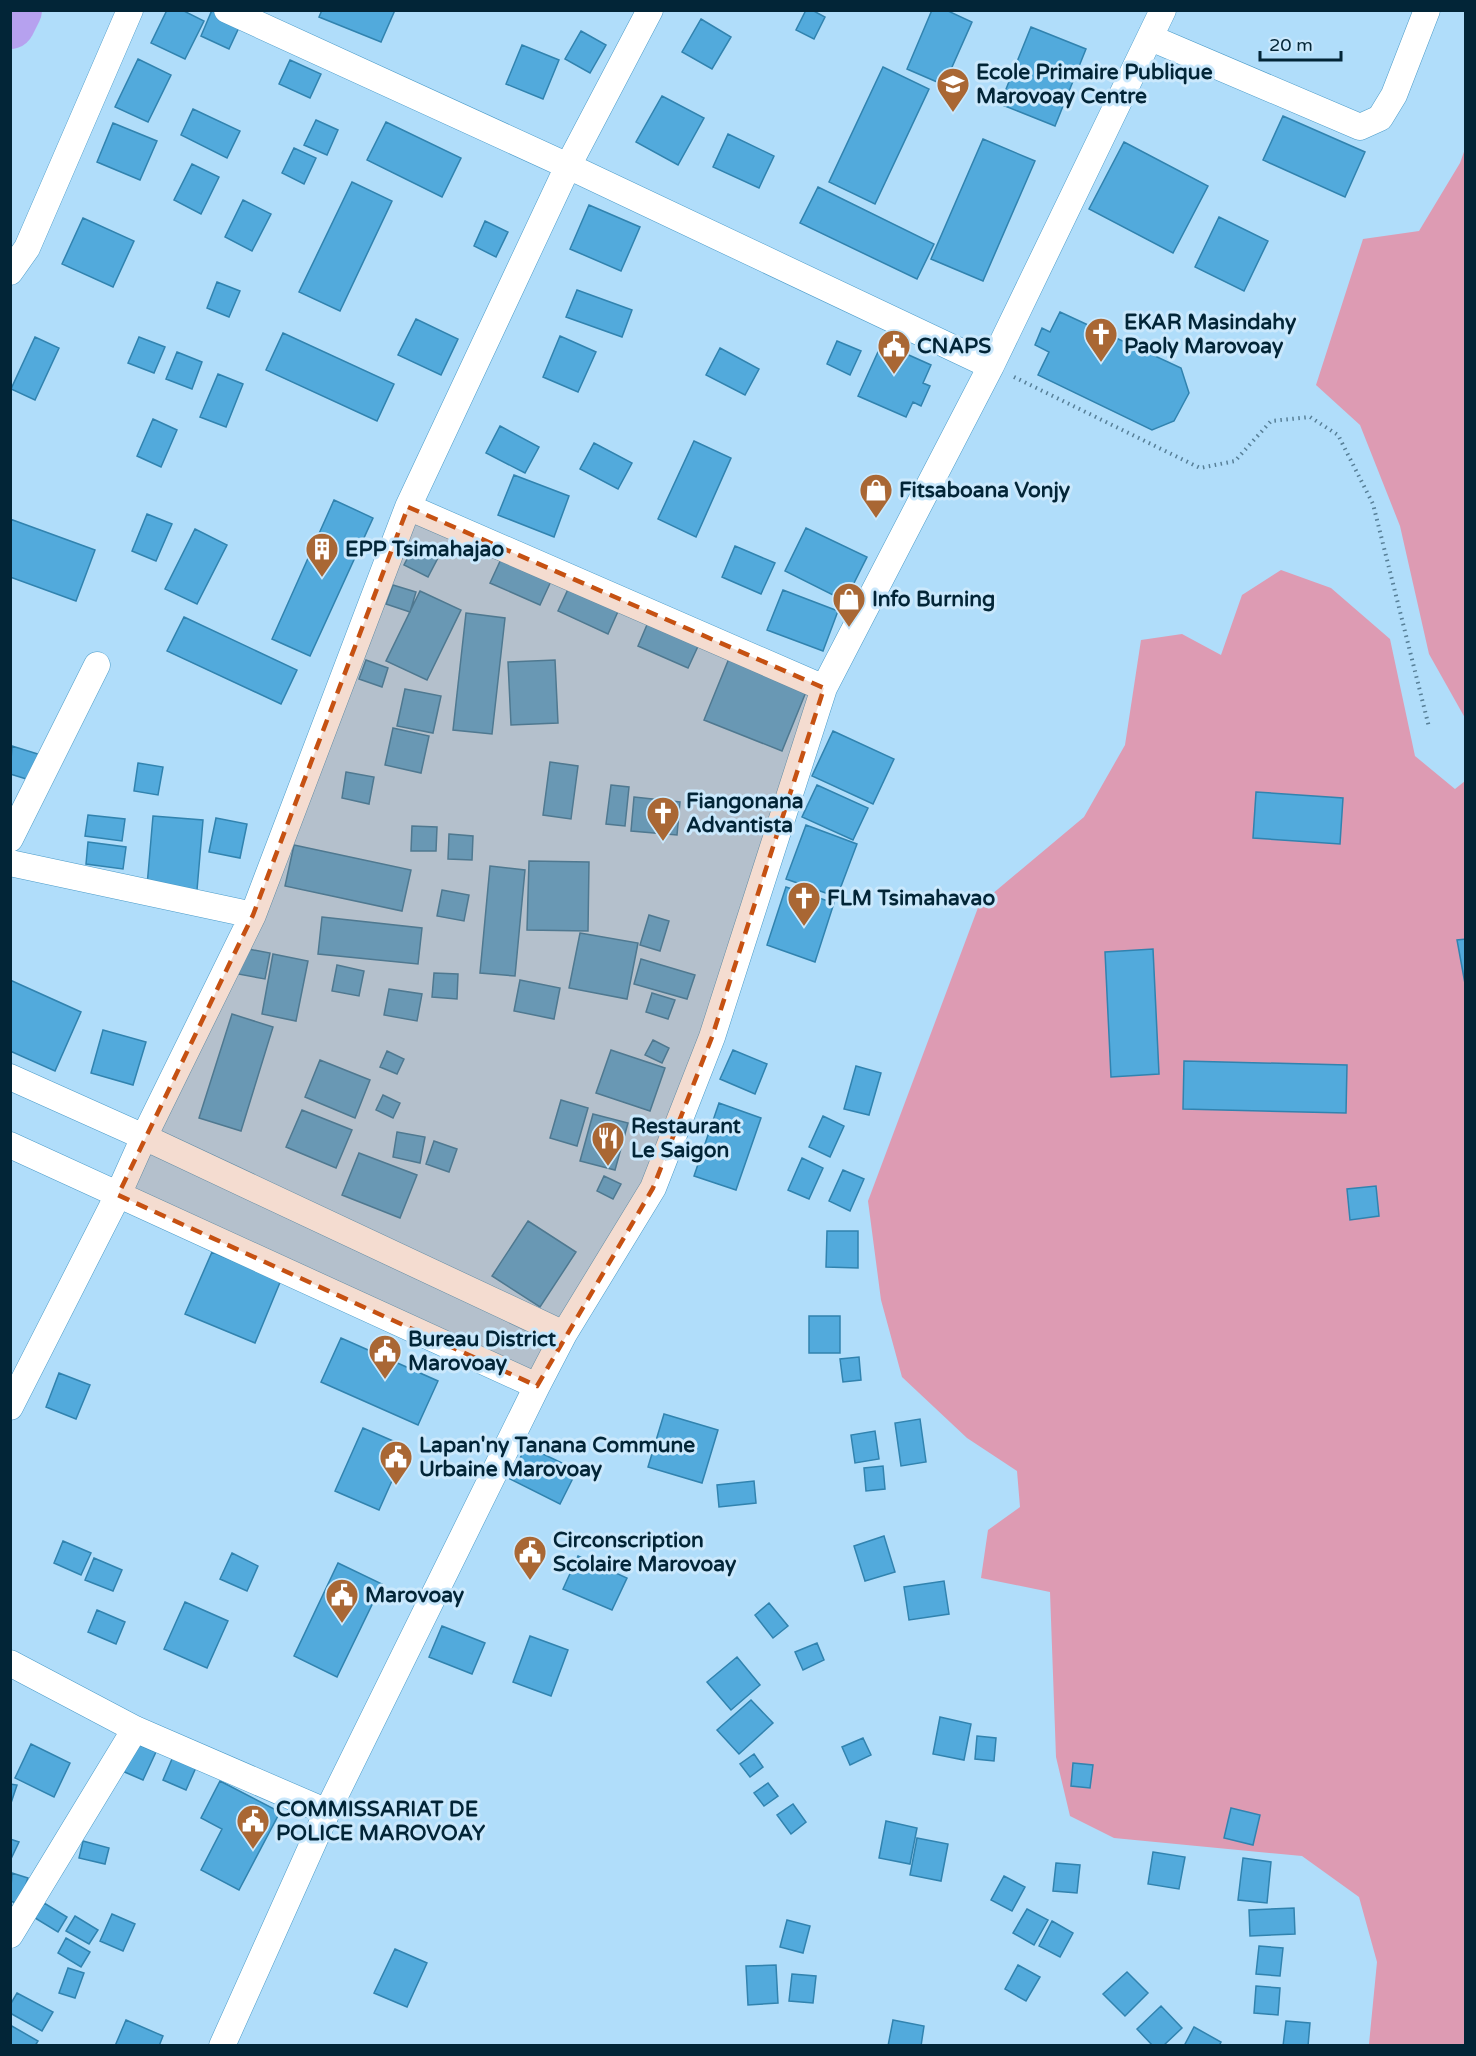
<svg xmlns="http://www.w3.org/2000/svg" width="1476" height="2056" viewBox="0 0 1476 2056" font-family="'Varela Round',sans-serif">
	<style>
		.green { fill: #dd9bb3 }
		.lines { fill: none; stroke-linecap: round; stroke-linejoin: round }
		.river { stroke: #b6a1ef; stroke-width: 50 }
		.building { fill: #52aadc; stroke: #3183af; stroke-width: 1.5 }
		.street-casing { stroke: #4b9bc8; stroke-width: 27 }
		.path { stroke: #577f97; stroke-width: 4; stroke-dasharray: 1.5 4.5; stroke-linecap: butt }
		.street { stroke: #fff; stroke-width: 26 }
		.marked { fill: #c65112; fill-opacity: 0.2; stroke: #c65112; stroke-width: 4.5; stroke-dasharray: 12 8; stroke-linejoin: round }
		.labels { text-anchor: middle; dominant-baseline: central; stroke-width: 6; stroke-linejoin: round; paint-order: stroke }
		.poi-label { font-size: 21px; font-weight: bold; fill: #022537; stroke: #cae8fc; text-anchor: start }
	</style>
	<rect width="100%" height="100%" fill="#b0ddfa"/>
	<path class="green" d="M 1465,149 L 1465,718 L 1429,654 L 1400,526 L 1360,425 L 1316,385 L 1363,239 L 1419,231 L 1460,163 Z
		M 1281,570 L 1331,588 L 1390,639 L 1415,756 L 1455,789 L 1465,781 L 1465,2045 L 1325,2045 L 1369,2044 L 1377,1962 L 1359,1897 L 1302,1856 L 1114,1838 L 1070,1816 L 1056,1757 L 1050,1592 L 981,1578 L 988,1530 L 1020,1507 L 1017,1471 L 967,1438 L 902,1377 L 881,1300 L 868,1201 L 979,905 L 1084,817 L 1125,745 L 1141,640 L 1182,634 L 1221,655 L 1242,595 Z"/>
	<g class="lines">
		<path class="river" d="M 10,24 L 17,10"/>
	</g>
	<path class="building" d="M 167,10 L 182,10 L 204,21 L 185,59 L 151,43 Z
		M 212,10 L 241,23 L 229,49 L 201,36 Z
		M 322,10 L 395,10 L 381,42 L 319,17 Z
		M 806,10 L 812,10 L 825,17 L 814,39 L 796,30 Z
		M 932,10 L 946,10 L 972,22 L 944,85 L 907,69 Z
		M 701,19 L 731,37 L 712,69 L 682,52 Z
		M 1031,27 L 1086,49 L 1055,126 L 1000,104 Z
		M 581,31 L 606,45 L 590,73 L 565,59 Z
		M 522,45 L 559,60 L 543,99 L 506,84 Z
		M 138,59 L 171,75 L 148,122 L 115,107 Z
		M 290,60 L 321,74 L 310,98 L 279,84 Z
		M 883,67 L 929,89 L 875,204 L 829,182 Z
		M 662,96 L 704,118 L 678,165 L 636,142 Z
		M 193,109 L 240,131 L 227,158 L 181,135 Z
		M 1283,116 L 1365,152 L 1345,197 L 1263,160 Z
		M 316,120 L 338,130 L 327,155 L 304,145 Z
		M 386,122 L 461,158 L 442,197 L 367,160 Z
		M 113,123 L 157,141 L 140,180 L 97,162 Z
		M 728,134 L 774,156 L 759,188 L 713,167 Z
		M 983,139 L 1035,161 L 983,281 L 931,259 Z
		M 1124,142 L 1208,186 L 1173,253 L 1089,209 Z
		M 294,148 L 316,158 L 304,184 L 282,173 Z
		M 192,164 L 219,177 L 201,214 L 174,200 Z
		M 352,182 L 392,201 L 340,311 L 299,292 Z
		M 818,187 L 934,244 L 917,279 L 800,223 Z
		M 243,200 L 271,214 L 252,251 L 225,237 Z
		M 589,205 L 640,227 L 621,271 L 570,249 Z
		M 1219,217 L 1268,241 L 1244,291 L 1195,267 Z
		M 83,218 L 134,241 L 113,287 L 62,264 Z
		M 485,221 L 508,232 L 496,257 L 474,246 Z
		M 217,282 L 240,291 L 229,317 L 207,308 Z
		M 577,290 L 632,310 L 622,337 L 566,317 Z
		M 1060,312 L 1181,368 L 1189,393 L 1174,421 L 1152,430 L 1038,375 L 1049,352 L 1035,345 L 1042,328 L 1050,332 Z
		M 416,319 L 458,339 L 441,375 L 398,355 Z
		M 283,333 L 394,384 L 377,421 L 266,370 Z
		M 560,336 L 596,352 L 578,392 L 543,377 Z
		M 35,337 L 59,348 L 35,400 L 11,389 Z
		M 139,337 L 165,347 L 154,373 L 128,363 Z
		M 837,341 L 861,351 L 850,375 L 827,364 Z
		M 882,343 L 931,365 L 923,383 L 930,386 L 921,406 L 913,402 L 906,417 L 858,396 Z
		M 720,348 L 759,369 L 745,395 L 706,375 Z
		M 177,352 L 202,362 L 192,389 L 166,379 Z
		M 218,374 L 243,384 L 226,427 L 200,417 Z
		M 153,419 L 177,430 L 161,467 L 137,456 Z
		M 500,426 L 539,447 L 525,473 L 486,453 Z
		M 694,441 L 731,458 L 696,537 L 658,519 Z
		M 594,443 L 632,463 L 618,489 L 580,469 Z
		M 514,475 L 569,496 L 554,537 L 498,515 Z
		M 334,500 L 373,518 L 310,656 L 272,639 Z
		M 147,514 L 172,524 L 156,561 L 132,551 Z
		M 10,519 L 95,550 L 76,601 L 10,577 Z
		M 806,528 L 867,557 L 845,601 L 785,571 Z
		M 195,529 L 227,545 L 197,604 L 165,589 Z
		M 416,542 L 440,554 L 428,577 L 404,565 Z
		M 735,546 L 775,563 L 761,594 L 722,577 Z
		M 502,557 L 552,579 L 540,605 L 490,583 Z
		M 393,585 L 416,592 L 410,612 L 386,604 Z
		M 570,585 L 620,607 L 608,634 L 558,611 Z
		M 783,590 L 838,611 L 823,651 L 767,630 Z
		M 420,591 L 461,610 L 427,680 L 386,661 Z
		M 466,613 L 505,618 L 492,734 L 453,730 Z
		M 184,617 L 297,670 L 281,704 L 167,651 Z
		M 649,620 L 700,642 L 688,668 L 638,646 Z
		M 730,656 L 808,687 L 782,751 L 704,720 Z
		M 366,660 L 388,668 L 382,687 L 359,679 Z
		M 555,660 L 558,723 L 511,725 L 508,662 Z
		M 405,689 L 441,696 L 433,733 L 397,726 Z
		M 393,728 L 429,736 L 421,773 L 385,765 Z
		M 833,731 L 894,759 L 873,804 L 812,776 Z
		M 12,746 L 41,755 L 33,781 L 10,774 Z
		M 550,762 L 578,766 L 571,819 L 543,815 Z
		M 138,763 L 163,767 L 158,795 L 134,791 Z
		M 346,772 L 374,777 L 369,804 L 342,798 Z
		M 611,785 L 629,787 L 625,826 L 606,824 Z
		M 817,785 L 868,808 L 853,840 L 802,817 Z
		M 1256,792 L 1343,798 L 1340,844 L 1253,838 Z
		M 634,797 L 680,802 L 677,835 L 631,831 Z
		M 88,815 L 125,819 L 122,841 L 85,836 Z
		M 153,816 L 203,820 L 197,890 L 147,886 Z
		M 216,818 L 247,824 L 240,858 L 209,852 Z
		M 806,825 L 857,844 L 837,897 L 786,879 Z
		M 412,826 L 437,827 L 436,851 L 411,851 Z
		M 449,834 L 473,836 L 472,860 L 448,859 Z
		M 88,842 L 126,847 L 123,869 L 86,864 Z
		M 294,845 L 411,870 L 402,911 L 285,886 Z
		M 529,861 L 589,862 L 588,931 L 527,930 Z
		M 490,866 L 525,870 L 515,976 L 480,973 Z
		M 786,887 L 834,903 L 815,962 L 767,945 Z
		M 442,890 L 469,895 L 464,921 L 437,916 Z
		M 649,915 L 669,921 L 660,951 L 640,945 Z
		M 322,917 L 422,928 L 418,964 L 318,954 Z
		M 580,933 L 638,943 L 627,999 L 569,988 Z
		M 1466,939 L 1466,989 L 1457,940 Z
		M 243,948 L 270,953 L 265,979 L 238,974 Z
		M 1153,949 L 1159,1074 L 1111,1077 L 1105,952 Z
		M 273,954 L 308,961 L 296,1021 L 262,1014 Z
		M 641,959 L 695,975 L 687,999 L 634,984 Z
		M 337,965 L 364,971 L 359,996 L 332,991 Z
		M 434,973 L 458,974 L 457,999 L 432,997 Z
		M 10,980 L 81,1012 L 55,1071 L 10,1051 Z
		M 520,980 L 560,988 L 554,1019 L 514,1011 Z
		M 389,989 L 422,994 L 417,1021 L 384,1015 Z
		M 652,993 L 675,1000 L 668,1019 L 646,1012 Z
		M 232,1014 L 273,1027 L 241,1131 L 199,1118 Z
		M 103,1030 L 146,1042 L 133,1085 L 91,1073 Z
		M 653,1040 L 669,1048 L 662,1063 L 645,1055 Z
		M 611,1050 L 665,1068 L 650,1111 L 596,1093 Z
		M 733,1050 L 767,1064 L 755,1094 L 720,1079 Z
		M 387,1051 L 404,1059 L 397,1074 L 380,1067 Z
		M 320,1060 L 370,1080 L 355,1118 L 305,1097 Z
		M 1184,1061 L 1347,1065 L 1346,1113 L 1183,1109 Z
		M 856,1066 L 881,1073 L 869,1115 L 844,1109 Z
		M 383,1095 L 400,1103 L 393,1118 L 376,1110 Z
		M 561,1100 L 588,1108 L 577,1146 L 550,1138 Z
		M 719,1103 L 761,1118 L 736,1190 L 694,1176 Z
		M 302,1110 L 352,1130 L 336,1168 L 286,1147 Z
		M 593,1114 L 628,1123 L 615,1170 L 580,1161 Z
		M 823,1116 L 844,1126 L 830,1157 L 809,1147 Z
		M 397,1132 L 425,1137 L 420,1163 L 393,1157 Z
		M 434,1141 L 457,1149 L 449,1172 L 426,1164 Z
		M 359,1153 L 417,1175 L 400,1218 L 342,1195 Z
		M 802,1158 L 823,1168 L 809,1199 L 788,1190 Z
		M 843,1170 L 864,1179 L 850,1211 L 829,1201 Z
		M 604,1176 L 621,1184 L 613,1199 L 597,1191 Z
		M 1376,1186 L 1379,1216 L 1350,1220 L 1347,1189 Z
		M 528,1221 L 576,1252 L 540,1307 L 492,1276 Z
		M 827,1231 L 858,1231 L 858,1268 L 826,1267 Z
		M 212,1252 L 281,1280 L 255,1343 L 185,1314 Z
		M 809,1316 L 840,1316 L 840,1353 L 809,1353 Z
		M 341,1338 L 438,1381 L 418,1425 L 321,1382 Z
		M 859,1357 L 861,1380 L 843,1382 L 840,1359 Z
		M 59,1373 L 90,1385 L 76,1419 L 46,1407 Z
		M 664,1414 L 718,1430 L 702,1483 L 648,1467 Z
		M 920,1419 L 926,1462 L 901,1466 L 895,1423 Z
		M 363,1428 L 407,1447 L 379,1510 L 335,1491 Z
		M 875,1431 L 879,1459 L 855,1463 L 851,1435 Z
		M 526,1446 L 577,1470 L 560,1504 L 510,1479 Z
		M 883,1466 L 885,1489 L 866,1491 L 864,1468 Z
		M 754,1481 L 756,1503 L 719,1507 L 717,1485 Z
		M 884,1536 L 895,1572 L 865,1581 L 854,1546 Z
		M 63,1541 L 91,1553 L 81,1575 L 54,1563 Z
		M 232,1553 L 258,1566 L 247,1591 L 220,1579 Z
		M 578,1556 L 627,1578 L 612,1610 L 563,1589 Z
		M 94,1558 L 122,1570 L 113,1591 L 85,1580 Z
		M 338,1563 L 382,1584 L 337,1677 L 294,1656 Z
		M 944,1581 L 949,1614 L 909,1620 L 904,1587 Z
		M 185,1602 L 228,1621 L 207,1668 L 164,1649 Z
		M 769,1603 L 788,1626 L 773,1638 L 755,1615 Z
		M 97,1610 L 125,1622 L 116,1644 L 88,1632 Z
		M 442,1626 L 485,1643 L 472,1674 L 429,1657 Z
		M 530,1636 L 568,1650 L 551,1696 L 513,1682 Z
		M 817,1643 L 824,1660 L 803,1670 L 795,1652 Z
		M 737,1657 L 760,1685 L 731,1710 L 707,1682 Z
		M 751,1700 L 773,1723 L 739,1754 L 717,1730 Z
		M 940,1717 L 971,1724 L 964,1760 L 933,1754 Z
		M 977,1736 L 996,1738 L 994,1761 L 975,1759 Z
		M 863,1738 L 871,1755 L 850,1765 L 842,1747 Z
		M 133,1742 L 156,1752 L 143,1780 L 120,1770 Z
		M 31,1744 L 70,1763 L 54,1797 L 15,1778 Z
		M 175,1752 L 198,1763 L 186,1790 L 163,1780 Z
		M 754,1754 L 763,1767 L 750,1777 L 740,1764 Z
		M 1073,1763 L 1093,1765 L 1090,1788 L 1071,1786 Z
		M 220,1781 L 280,1812 L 239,1890 L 201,1870 L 222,1829 L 201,1818 Z
		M 768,1783 L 778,1796 L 764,1806 L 754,1793 Z
		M 10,1784 L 17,1785 L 10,1806 Z
		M 793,1804 L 806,1822 L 791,1834 L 777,1815 Z
		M 1231,1808 L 1260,1815 L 1253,1845 L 1224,1838 Z
		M 886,1821 L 917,1828 L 910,1864 L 879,1858 Z
		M 917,1838 L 948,1844 L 941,1881 L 910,1875 Z
		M 10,1839 L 19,1842 L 10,1861 Z
		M 83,1841 L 109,1848 L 105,1864 L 79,1858 Z
		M 1153,1852 L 1185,1857 L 1179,1889 L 1148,1884 Z
		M 1243,1858 L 1271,1862 L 1267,1903 L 1238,1900 Z
		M 1056,1863 L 1080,1865 L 1077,1893 L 1053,1891 Z
		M 12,1873 L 28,1878 L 19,1904 L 10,1901 Z
		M 1004,1876 L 1025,1887 L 1012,1911 L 991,1900 Z
		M 44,1903 L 67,1917 L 58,1932 L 35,1918 Z
		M 1294,1908 L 1295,1934 L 1250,1936 L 1249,1910 Z
		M 1027,1909 L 1048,1920 L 1034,1945 L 1013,1933 Z
		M 112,1914 L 135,1924 L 123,1951 L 100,1941 Z
		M 75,1916 L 98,1930 L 89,1944 L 66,1931 Z
		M 787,1920 L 810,1926 L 803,1953 L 780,1947 Z
		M 1052,1921 L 1073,1933 L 1060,1957 L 1039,1946 Z
		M 66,1938 L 90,1952 L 81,1967 L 58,1953 Z
		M 1259,1946 L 1283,1948 L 1280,1976 L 1256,1974 Z
		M 395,1949 L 427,1963 L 407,2007 L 374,1993 Z
		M 776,1965 L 778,2003 L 748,2005 L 746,1966 Z
		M 1018,1965 L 1040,1977 L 1026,2001 L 1005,1989 Z
		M 68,1968 L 84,1973 L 75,1998 L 59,1993 Z
		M 1127,1972 L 1148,1993 L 1125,2016 L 1103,1994 Z
		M 792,1974 L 816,1976 L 813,2003 L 789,2001 Z
		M 1256,1986 L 1280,1988 L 1278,2015 L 1254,2013 Z
		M 17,1993 L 53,2012 L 42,2031 L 10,2013 L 10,2005 Z
		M 1161,2006 L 1182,2028 L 1163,2046 L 1153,2046 L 1137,2029 Z
		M 126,2020 L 163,2036 L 159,2046 L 115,2046 Z
		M 893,2020 L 924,2026 L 921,2046 L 888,2046 Z
		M 1286,2021 L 1310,2023 L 1308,2046 L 1283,2046 Z
		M 10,2025 L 38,2041 L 35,2046 L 10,2046 Z
		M 1194,2027 L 1221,2042 L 1219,2046 L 1184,2046 Z"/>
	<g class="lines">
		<defs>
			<path id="street" d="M 227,10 L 568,166 L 991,366
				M 1151,38 L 1360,127 L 1380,118 L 1394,95 L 1427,10
				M 10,272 L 27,248 L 130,10
				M 408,507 L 824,688
				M 10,839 L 97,665
				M 10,863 L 253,915
				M 10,1077 L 144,1137 L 564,1334
				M 10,1145 L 537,1386
				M 10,1407 L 118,1195 L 144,1137 L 253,915 L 408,507 L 568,166 L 650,10
				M 10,1663 L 135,1729 L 327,1812
				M 10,1935 L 135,1729
				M 222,2046 L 327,1812 L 537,1386 L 564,1334 L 653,1188 L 712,1037 L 824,688 L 991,366 L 1163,10"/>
		</defs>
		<use href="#street" class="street-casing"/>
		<path class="path" d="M 1014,377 L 1200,468 L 1235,461 L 1271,421 L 1310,417 L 1338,435 L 1373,504 L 1429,727"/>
		<use href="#street" class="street"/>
	</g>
	<path class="marked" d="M 408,507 L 824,688 L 712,1037 L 653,1188 L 537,1386 L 118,1195 L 253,915 Z"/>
	<defs>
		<symbol id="school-pin" viewBox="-11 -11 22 30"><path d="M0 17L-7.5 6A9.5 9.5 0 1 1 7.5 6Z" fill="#a96734" stroke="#cae8fc"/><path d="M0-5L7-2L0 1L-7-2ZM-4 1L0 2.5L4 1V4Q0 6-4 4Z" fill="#fff"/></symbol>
		<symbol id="church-pin" viewBox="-11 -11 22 30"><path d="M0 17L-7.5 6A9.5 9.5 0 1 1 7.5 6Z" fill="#a96734" stroke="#cae8fc"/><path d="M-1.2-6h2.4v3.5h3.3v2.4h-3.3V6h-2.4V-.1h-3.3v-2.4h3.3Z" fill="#fff"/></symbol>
		<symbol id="civic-pin" viewBox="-11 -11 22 30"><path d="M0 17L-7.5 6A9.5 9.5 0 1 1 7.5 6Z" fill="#a96734" stroke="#cae8fc"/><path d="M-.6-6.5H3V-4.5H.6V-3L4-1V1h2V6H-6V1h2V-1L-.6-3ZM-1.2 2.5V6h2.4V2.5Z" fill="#fff"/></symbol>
		<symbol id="shop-pin" viewBox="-11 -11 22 30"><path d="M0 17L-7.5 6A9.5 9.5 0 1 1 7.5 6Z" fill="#a96734" stroke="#cae8fc"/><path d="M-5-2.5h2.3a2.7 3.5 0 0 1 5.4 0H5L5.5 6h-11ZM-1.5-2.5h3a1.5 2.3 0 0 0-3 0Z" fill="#fff"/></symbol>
		<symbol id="building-pin" viewBox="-11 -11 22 30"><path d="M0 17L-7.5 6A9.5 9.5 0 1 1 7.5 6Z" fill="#a96734" stroke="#cae8fc"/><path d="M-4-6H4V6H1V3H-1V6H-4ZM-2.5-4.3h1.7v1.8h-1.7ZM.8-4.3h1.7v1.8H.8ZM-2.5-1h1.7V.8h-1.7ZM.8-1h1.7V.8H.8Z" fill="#fff"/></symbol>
		<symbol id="restaurant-pin" viewBox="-11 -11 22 30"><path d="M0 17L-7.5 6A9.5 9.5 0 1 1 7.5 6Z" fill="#a96734" stroke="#cae8fc"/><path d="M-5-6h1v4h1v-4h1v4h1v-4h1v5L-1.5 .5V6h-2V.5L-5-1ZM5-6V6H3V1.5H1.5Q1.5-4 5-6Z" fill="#fff"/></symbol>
	</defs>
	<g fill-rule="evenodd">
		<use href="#school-pin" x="934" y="65" width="38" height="52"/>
		<use href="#church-pin" x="1082" y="315" width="38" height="52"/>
		<use href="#civic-pin" x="875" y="327" width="38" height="52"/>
		<use href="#shop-pin" x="857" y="471" width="38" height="52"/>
		<use href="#building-pin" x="303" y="530" width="38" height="52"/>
		<use href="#shop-pin" x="830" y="580" width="38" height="52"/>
		<use href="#church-pin" x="644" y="794" width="38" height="52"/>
		<use href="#church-pin" x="785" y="879" width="38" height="52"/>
		<use href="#restaurant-pin" x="589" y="1119" width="38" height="52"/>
		<use href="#civic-pin" x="366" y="1332" width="38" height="52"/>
		<use href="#civic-pin" x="377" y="1438" width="38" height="52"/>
		<use href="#civic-pin" x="511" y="1533" width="38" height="52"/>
		<use href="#civic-pin" x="323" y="1576" width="38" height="52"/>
		<use href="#civic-pin" x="234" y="1802" width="38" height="52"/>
	</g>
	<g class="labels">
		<g class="poi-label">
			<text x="976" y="72">Ecole Primaire Publique<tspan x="976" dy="24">Marovoay Centre</tspan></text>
			<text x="1124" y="322">EKAR Masindahy<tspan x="1124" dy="24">Paoly Marovoay</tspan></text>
			<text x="917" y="346">CNAPS</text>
			<text x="899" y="490">Fitsaboana Vonjy</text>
			<text x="345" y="549">EPP Tsimahajao</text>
			<text x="872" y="599">Info Burning</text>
			<text x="686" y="801">Fiangonana<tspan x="686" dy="24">Advantista</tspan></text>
			<text x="827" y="898">FLM Tsimahavao</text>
			<text x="631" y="1126">Restaurant<tspan x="631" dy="24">Le Saigon</tspan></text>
			<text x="408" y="1339">Bureau District<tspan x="408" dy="24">Marovoay</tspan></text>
			<text x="419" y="1445">Lapan'ny Tanana Commune<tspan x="419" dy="24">Urbaine Marovoay</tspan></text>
			<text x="553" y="1540">Circonscription<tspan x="553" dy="24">Scolaire Marovoay</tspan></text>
			<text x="365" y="1595">Marovoay</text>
			<text x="276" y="1809">COMMISSARIAT DE<tspan x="276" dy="24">POLICE MAROVOAY</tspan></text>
		</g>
	</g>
	<rect width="1476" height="2056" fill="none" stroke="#022537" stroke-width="24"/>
	<path d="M1260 51v9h81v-9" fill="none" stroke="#022537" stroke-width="3"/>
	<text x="1269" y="51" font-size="18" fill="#022537" stroke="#cae8fc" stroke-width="4.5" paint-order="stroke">20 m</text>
</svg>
